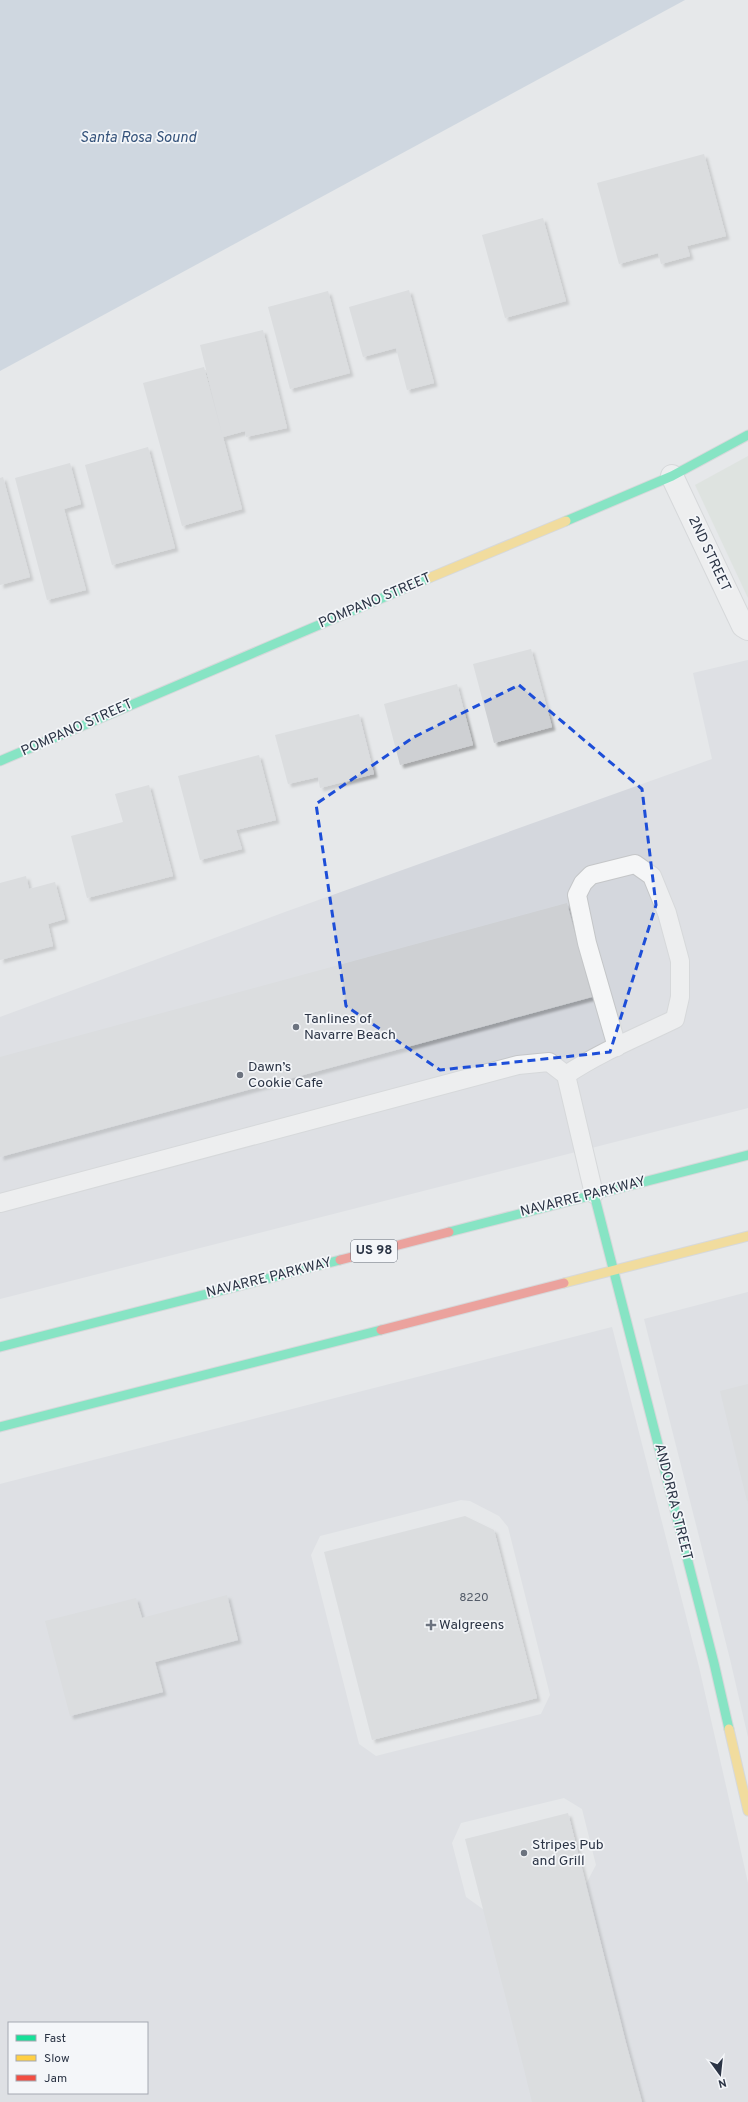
<svg xmlns="http://www.w3.org/2000/svg" width="748" height="2102" viewBox="0 0 748 2102" font-family="Overpass,sans-serif">
	<style>
		.built { fill: #d4d7dd; fill-rule: evenodd }
		.green { fill: #d6ded6 }
		.water { fill: #b4c4d5 }
		.building { fill: #ced0d3; filter: url(#shadow) }
		.lines { fill: none; stroke-linecap: round; stroke-linejoin: round }
		.lane-casing { stroke: #c4c6c8; stroke-width: 20 }
		.street-casing { stroke: #c4c6c8; stroke-width: 24 }
		.fast-casing { stroke: #c4c6c8; stroke-width: 11 }
		.slow-casing { stroke: #c4c6c8; stroke-width: 11 }
		.jam-casing { stroke: #c4c6c8; stroke-width: 11 }
		.lane { stroke: #f5f6f7; stroke-width: 18 }
		.street { stroke: #f5f6f7; stroke-width: 22 }
		.fast { stroke: #16e098; stroke-width: 9 }
		.slow { stroke: #ffcf43; stroke-width: 9 }
		.jam { stroke: #f24e42; stroke-width: 9 }
		.marked { fill: none; stroke: #1d4ed8; stroke-width: 3; stroke-dasharray: 8 5; stroke-linejoin: round }
		.poi-dot { fill: #6c737f; stroke: #f4f6f9; stroke-width: 1.5 }
		.labels { text-anchor: middle; dominant-baseline: central; stroke-width: 3.5; stroke-linejoin: round; paint-order: stroke }
		.number-label { font-size: 12px; fill: #545c69 }
		.shield { fill: #f4f6f9; stroke: #676e7b; stroke-width: 1 }
		.shield-label { font-size: 13px; font-weight: bold; fill: #2b3445 }
		.street-label { font-size: 14px; fill: #2b3445; stroke: #f4f6f9 }
		.poi-label { font-size: 14px; fill: #2b3445; stroke: #f4f6f9; text-anchor: start }
		.water-label { font-size: 15px; font-style: italic; fill: #34527a; stroke: #f4f6f9 }
	</style>
	<defs>
		<filter id="shadow"><feDropShadow dx="3.5" dy="3.5" stdDeviation="1" flood-color="#0004"/></filter>
	</defs>
	<rect width="100%" height="100%" fill="#e6e8ea"/>
	<path class="built" d="M 748,660 L 748,1108 L 0,1299 L 0,1017 L 285,912 L 712,759 L 693,673 Z
		M 748,1292 L 748,1737 L 730,1659 L 644,1319 Z
		M 612,1327 L 699,1667 L 748,1883 L 748,2102 L 0,2102 L 0,1484 ZM 461,1500 L 470,1501 L 499,1516 L 508,1527 L 550,1695 L 541,1714 L 376,1756 L 359,1744 L 311,1555 L 320,1536 ZM 564,1798 L 582,1809 L 596,1865 L 586,1884 L 484,1910 L 466,1897 L 452,1843 L 461,1823 ZM 9,2023 L 147,2023 L 147,2093 L 9,2093 Z"/>
	<path class="green" d="M 748,456 L 748,598 L 695,485 Z"/>
	<path class="water" d="M 0,0 L 685,0 L 0,371 Z"/>
	<path class="building" d="M 704,154 L 726,236 L 687,246 L 690,256 L 661,264 L 658,253 L 619,264 L 597,183 Z
		M 543,218 L 566,301 L 505,318 L 482,235 Z
		M 409,290 L 434,383 L 407,390 L 396,348 L 363,357 L 349,307 Z
		M 328,291 L 350,373 L 290,389 L 268,307 Z
		M 263,330 L 287,428 L 246,437 L 245,431 L 223,437 L 242,509 L 182,526 L 143,383 L 204,367 L 222,434 L 200,345 Z
		M 148,447 L 175,548 L 112,565 L 85,465 Z
		M 70,463 L 81,504 L 64,509 L 86,590 L 47,600 L 15,478 Z
		M 3,477 L 30,577 L 0,585 L 0,478 Z
		M 531,649 L 552,727 L 494,743 L 473,664 Z
		M 457,684 L 473,745 L 400,765 L 384,704 Z
		M 359,714 L 374,774 L 320,788 L 318,777 L 288,784 L 275,735 Z
		M 259,755 L 276,820 L 236,830 L 242,849 L 200,860 L 178,776 Z
		M 149,785 L 173,876 L 87,898 L 71,836 L 123,822 L 115,794 Z
		M 26,876 L 29,889 L 55,882 L 65,919 L 48,924 L 53,946 L 0,960 L 0,883 Z
		M 567,903 L 592,997 L 0,1157 L 0,1057 Z
		M 748,1384 L 748,1501 L 747,1501 L 720,1391 Z
		M 465,1516 L 494,1530 L 537,1698 L 372,1740 L 324,1552 Z
		M 227,1595 L 238,1640 L 155,1662 L 163,1692 L 70,1716 L 45,1621 L 136,1598 L 142,1618 Z
		M 568,1813 L 626,2043 L 642,2102 L 532,2102 L 524,2069 L 465,1839 Z"/>
	<g class="lines">
		<defs>
			<path id="lane" d="M 566,1075 C 600,1052 638,1037 675,1019 L 680,997 L 680,961 L 667,913 L 652,876 L 635,864 L 591,875 L 583,883 L 577,895 L 587,943 L 617,1047
				M 0,1203 L 518,1065 L 549,1062 L 566,1075 L 594,1194"/>
			<path id="street" d="M 672,476 L 743,626 L 748,629"/>
			<path id="fast" d="M 566,521 L 672,476 L 748,435
				M 0,761 L 429,578
				M 594,1194 L 714,1663 L 729,1729
				M 449,1232 L 748,1155
				M 0,1347 L 340,1260
				M 0,1427 L 381,1330"/>
			<path id="slow" d="M 429,578 L 566,521
				M 564,1283 L 748,1236
				M 729,1729 L 748,1811"/>
			<path id="jam" d="M 340,1260 L 449,1232
				M 381,1330 L 564,1283"/>
		</defs>
		<use href="#lane" class="lane-casing"/>
		<use href="#street" class="street-casing"/>
		<use href="#fast" class="fast-casing"/>
		<use href="#slow" class="slow-casing"/>
		<use href="#jam" class="jam-casing"/>
		<use href="#lane" class="lane"/>
		<use href="#street" class="street"/>
		<use href="#fast" class="fast"/>
		<use href="#slow" class="slow"/>
		<use href="#jam" class="jam"/>
	</g>
	<path d="M0 0H748V2102H0ZM 519,685 L 642,789 L 656,905 L 610,1052 L 440,1070 L 346,1006 L 316,804 L 414,737 Z" fill="#e6e8ea" fill-opacity=".55" fill-rule="evenodd"/>
	<path class="marked" d="M 519,685 L 642,789 L 656,905 L 610,1052 L 440,1070 L 346,1006 L 316,804 L 414,737 Z"/>
	<g class="poi-dot">
		<circle cx="296" cy="1027" r="4"/>
		<circle cx="240" cy="1075" r="4"/>
		<path d="M429 1619h4v4h4v4h-4v4h-4v-4h-4v-4h4z"/>
		<circle cx="524" cy="1853" r="4"/>
	</g>
	<g class="labels">
		<g class="number-label">
			<text x="474" y="1598">8220</text>
		</g>
		<rect class="shield" x="351" y="1240" width="46" height="22" rx="3"/>
		<g class="shield-label">
			<text x="374" y="1251">US 98</text>
		</g>
		<g class="street-label">
			<text transform="translate(709 554) rotate(65)">2ND STREET</text>
			<text transform="translate(375 601) rotate(-23)">POMPANO STREET</text>
			<text transform="translate(77 728) rotate(-24)">POMPANO STREET</text>
			<text transform="translate(583 1197) rotate(-14)">NAVARRE PARKWAY</text>
			<text transform="translate(269 1278) rotate(-14)">NAVARRE PARKWAY</text>
			<text transform="translate(673 1502) rotate(76)">ANDORRA STREET</text>
		</g>
		<g class="poi-label">
			<text x="304" y="1019">Tanlines of<tspan x="304" dy="16">Navarre Beach</tspan></text>
			<text x="248" y="1067">Dawn’s<tspan x="248" dy="16">Cookie Cafe</tspan></text>
			<text x="439" y="1625">Walgreens</text>
			<text x="532" y="1845">Stripes Pub<tspan x="532" dy="16">and Grill</tspan></text>
		</g>
		<g class="water-label">
			<text x="138" y="138">Santa Rosa Sound</text>
		</g>
	</g>
	<rect x="8" y="2022" width="140" height="72" fill="#f4f6f9" stroke="#a4a8b1"/>
	<rect x="16" y="2035" width="20" height="6" fill="#16e098" stroke="#a4a8b1"/>
	<text x="44" y="2042" font-size="12" fill="#2b3445">Fast</text>
	<rect x="16" y="2055" width="20" height="6" fill="#ffcf43" stroke="#a4a8b1"/>
	<text x="44" y="2062" font-size="12" fill="#2b3445">Slow</text>
	<rect x="16" y="2075" width="20" height="6" fill="#f24e42" stroke="#a4a8b1"/>
	<text x="44" y="2082" font-size="12" fill="#2b3445">Jam</text>
	<g transform="translate(720 2074) rotate(165)" stroke="#f4f6f9" stroke-width="3" paint-order="stroke">
	<path d="M0-3L7 15L0 10L-7 15Z" fill="#2b3445"/>
	<text y="-6" font-size="11" font-weight="bold" text-anchor="middle" fill="#2b3445">N</text>
	</g>
</svg>
